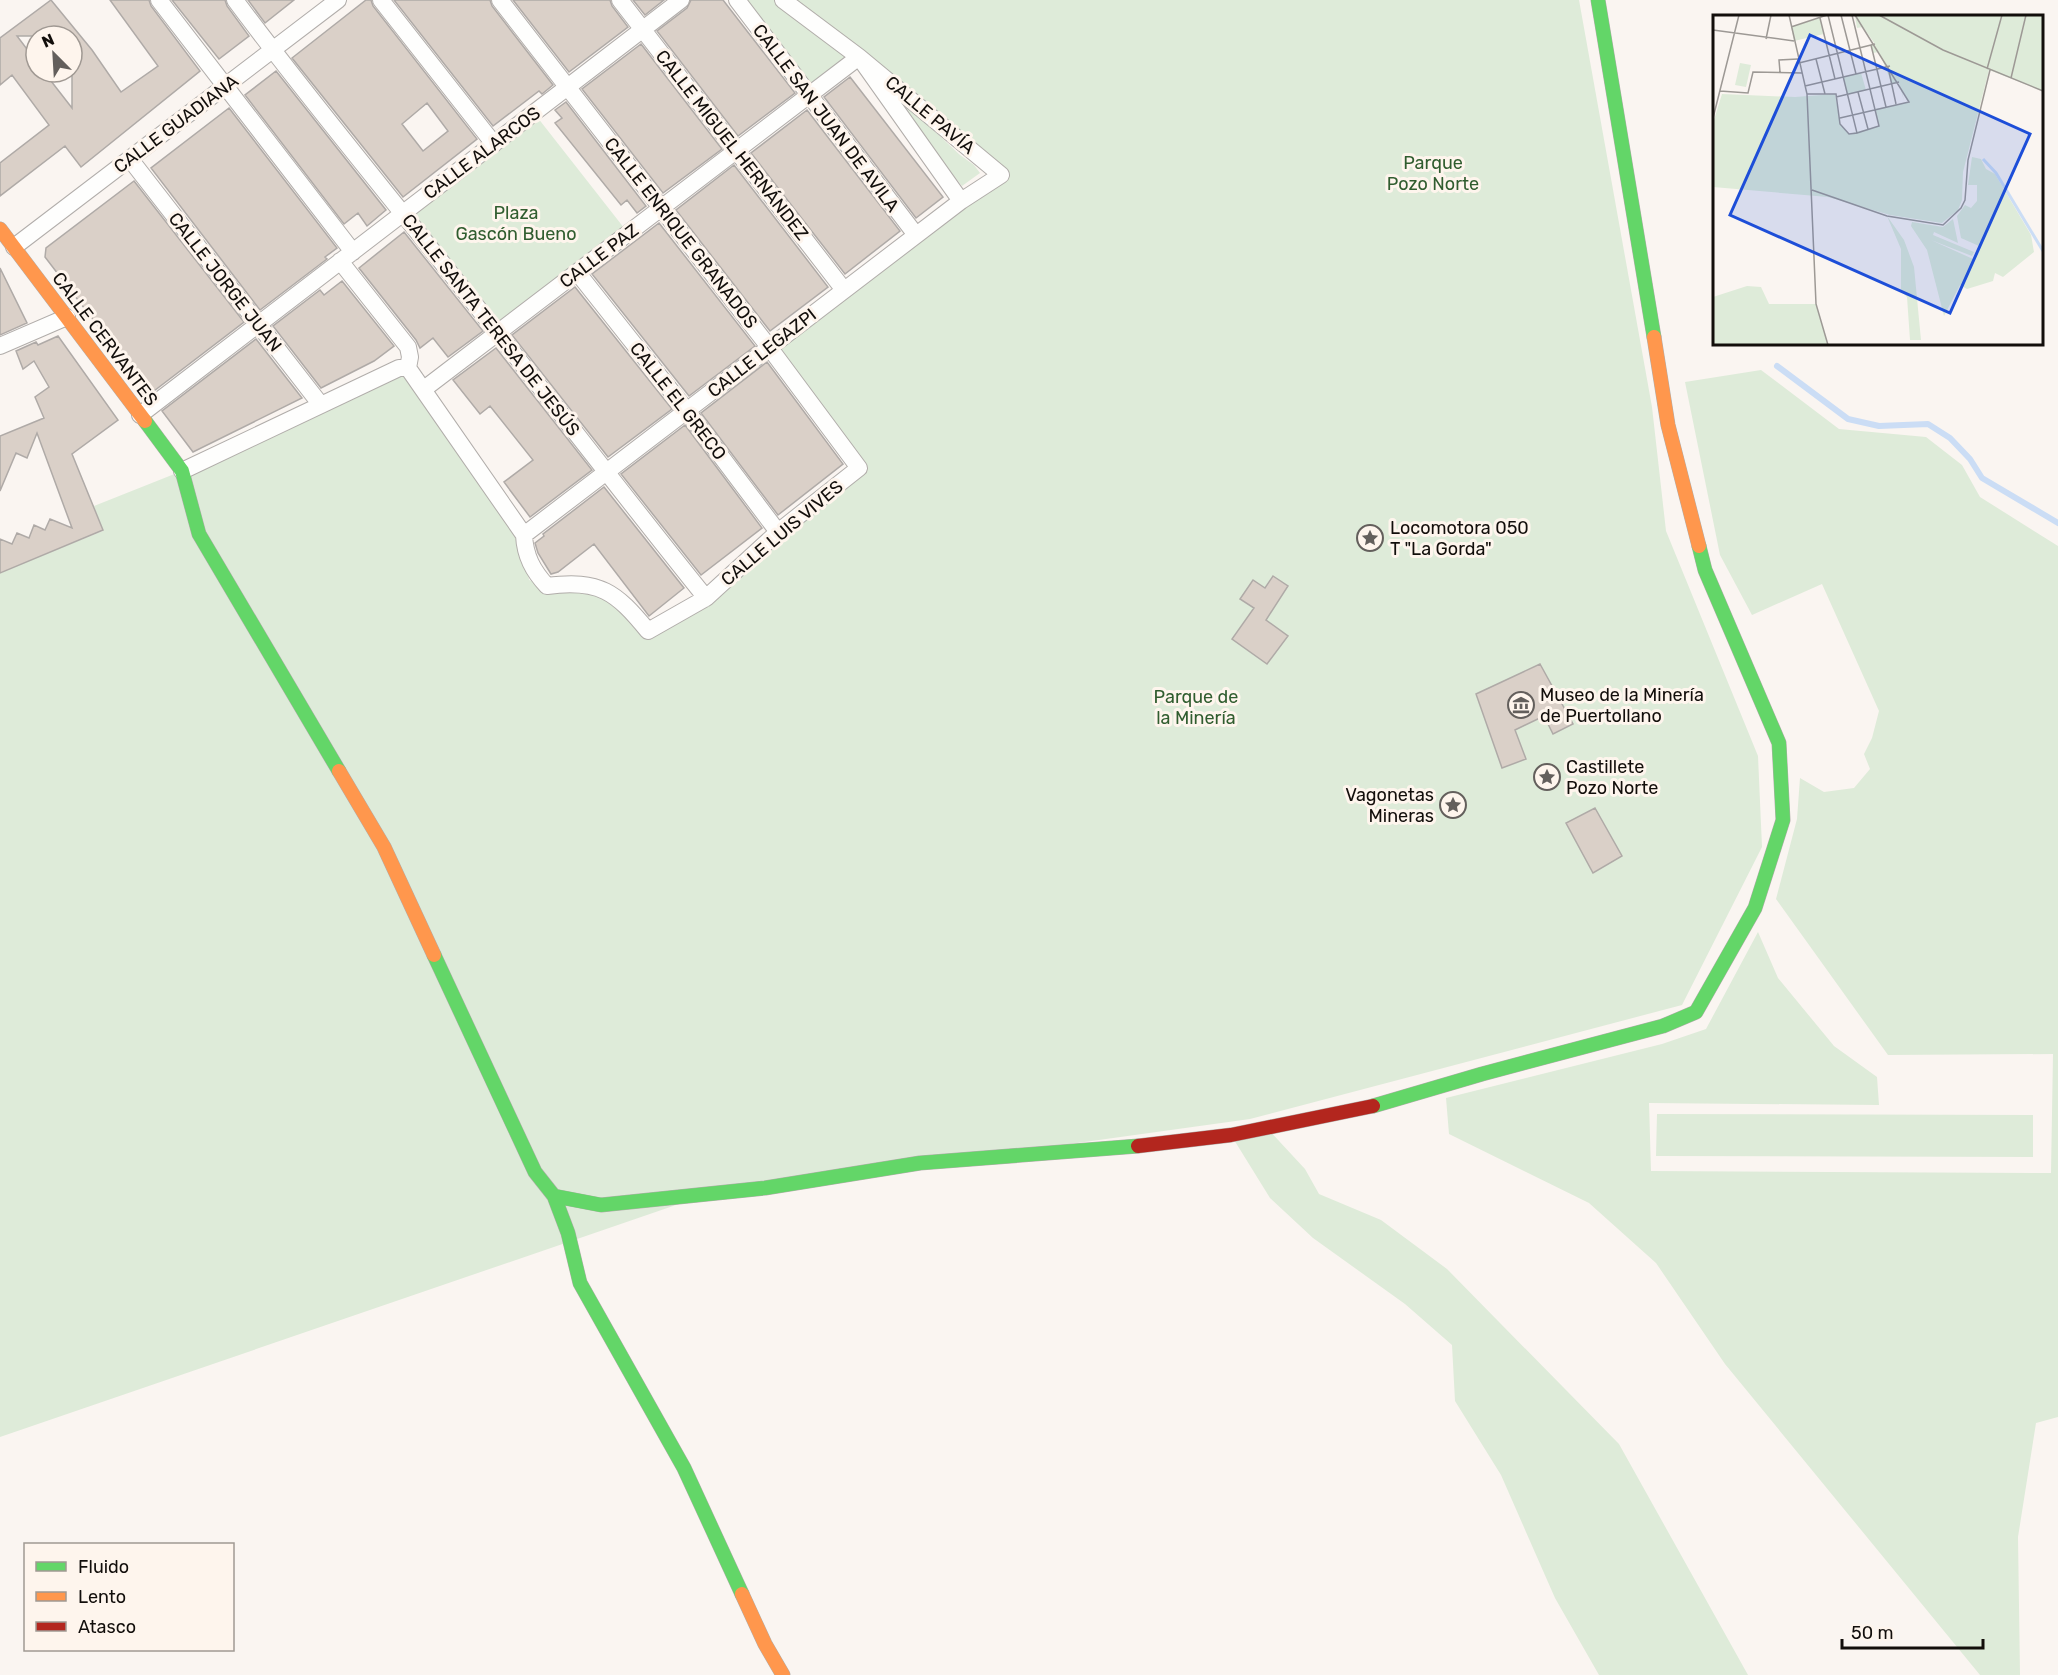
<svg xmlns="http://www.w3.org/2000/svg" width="2058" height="1675" viewBox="0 0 2058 1675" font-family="Rubik,sans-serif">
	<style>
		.green { fill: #deebd9 }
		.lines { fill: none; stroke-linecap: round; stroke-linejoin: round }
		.stream { stroke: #cbddf5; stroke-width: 6 }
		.building { fill: #dad0c8; stroke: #afaaa7; stroke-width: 1.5; fill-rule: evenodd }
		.street-casing { stroke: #b1adaa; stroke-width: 18 }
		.fast-casing { stroke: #b1adaa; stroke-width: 15 }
		.slow-casing { stroke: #b1adaa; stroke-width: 15 }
		.jam-casing { stroke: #b1adaa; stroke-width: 15 }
		.street { stroke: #fefefd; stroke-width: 16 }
		.fast { stroke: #63d668; stroke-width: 14 }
		.slow { stroke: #ff974d; stroke-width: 14 }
		.jam { stroke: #b3261e; stroke-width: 14 }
		.labels { text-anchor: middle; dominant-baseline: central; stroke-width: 6; stroke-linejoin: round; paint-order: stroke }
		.street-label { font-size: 18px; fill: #120e0b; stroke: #fef5ed }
		.park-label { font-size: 18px; fill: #305d2f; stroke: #fef5ed }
		.poi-label { font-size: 18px; fill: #120e0b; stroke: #fef5ed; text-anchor: start }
		.inset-river { fill: none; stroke: #cbddf5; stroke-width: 3 }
		.inset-road { fill: none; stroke: #9d9995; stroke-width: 1.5 }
		.view { fill: #1d4ed8; fill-opacity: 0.15; stroke: #1d4ed8; stroke-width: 3 }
		.inset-edge { fill: none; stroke: #120e0b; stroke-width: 3 }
	</style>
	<rect width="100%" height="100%" fill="#faf5f1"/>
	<path class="green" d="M 737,0 L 1579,0 L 1652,407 L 1666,531 L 1758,756 L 1762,847 L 1682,1005 L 1250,1119 L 708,1194 L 0,1437 L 0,572 L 103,531 L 94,506 L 182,471 L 399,368 L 525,548 L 529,580 L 547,586 L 587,584 L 648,631 L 859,468 L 769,347 L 1001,175 L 859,57 L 809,94 Z
		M 891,90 L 960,155 L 974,165 L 980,173 L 962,186 L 886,92 Z
		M 534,113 L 628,233 L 498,333 L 403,213 Z
		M 1761,370 L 1839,429 L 1926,437 L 1962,465 L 1980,497 L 2058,546 L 2058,1417 L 2036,1423 L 2018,1537 L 2020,1675 L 1980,1675 L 1725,1364 L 1656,1263 L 1589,1203 L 1449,1134 L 1446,1098 L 1662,1044 L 1706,1029 L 1758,932 L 1778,978 L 1834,1046 L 1877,1077 L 1879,1105 L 1649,1103 L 1651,1171 L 2051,1173 L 2053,1054 L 1888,1055 L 1776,899 L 1797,819 L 1800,778 L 1824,792 L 1854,788 L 1870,769 L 1864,754 L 1872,738 L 1879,711 L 1822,584 L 1752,615 L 1720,555 L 1685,382 Z
		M 1657,1114 L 2033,1115 L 2033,1157 L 1656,1156 Z
		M 1267,1128 L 1305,1169 L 1319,1194 L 1381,1220 L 1447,1269 L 1619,1444 L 1748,1675 L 1599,1675 L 1555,1598 L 1501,1475 L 1455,1401 L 1452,1345 L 1405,1304 L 1313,1238 L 1270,1198 L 1231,1135 Z"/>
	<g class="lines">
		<path class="stream" d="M 1777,366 L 1848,419 L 1879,426 L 1928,424 L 1950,438 L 1970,459 L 1982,478 L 2058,523"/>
	</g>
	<path class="building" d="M 51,0 L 92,50 L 121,92 L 158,66 L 110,0 L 149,0 L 151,6 L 200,71 L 81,167 L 65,146 L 0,196 L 0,163 L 49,125 L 12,75 L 0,85 L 0,38 ZM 17,36 L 72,36 L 72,108 L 44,72 L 36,72 L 36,61 Z
		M 172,0 L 225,0 L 227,6 L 249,36 L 219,59 Z
		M 248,0 L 294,0 L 265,23 Z
		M 366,0 L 371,0 L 373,6 L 477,139 L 403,197 L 292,58 ZM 427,103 L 448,131 L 423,151 L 402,124 Z
		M 394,0 L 490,0 L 492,6 L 553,85 L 542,94 L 539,91 L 493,126 Z
		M 513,0 L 610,0 L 612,6 L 628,27 L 569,72 Z
		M 633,0 L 664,0 L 645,15 Z
		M 691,0 L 723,0 L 795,93 L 738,136 L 657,31 L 687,8 Z
		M 641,44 L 722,149 L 663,193 L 582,89 Z
		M 276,71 L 386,210 L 367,226 L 358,213 L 344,224 L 245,95 Z
		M 850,77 L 943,197 L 916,218 L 824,97 Z
		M 566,102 L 646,206 L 637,213 L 627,200 L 621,205 L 555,123 L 562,118 L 555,110 Z
		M 229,108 L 337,248 L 325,257 L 327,259 L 260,310 L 151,168 Z
		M 807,110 L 900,231 L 845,274 L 751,153 Z
		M 734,165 L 828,287 L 770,331 L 676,210 Z
		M 134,181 L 244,322 L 150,394 L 45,257 L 46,248 Z
		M 659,223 L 755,346 L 689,396 L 592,274 Z
		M 404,232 L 483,331 L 448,357 L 433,338 L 420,348 L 416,340 L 359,268 Z
		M 0,268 L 27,323 L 0,335 Z
		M 342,281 L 394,346 L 374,361 L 321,388 L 273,326 L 320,290 L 324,295 Z
		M 575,287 L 672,409 L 608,457 L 512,335 Z
		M 58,336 L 118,420 L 72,454 L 103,530 L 0,573 L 0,539 L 12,544 L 17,533 L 29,538 L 34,525 L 45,530 L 50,519 L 72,528 L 37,433 L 27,458 L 16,453 L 0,491 L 0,436 L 44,418 L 35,397 L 49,387 L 34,361 L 23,369 L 16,351 L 36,342 L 38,345 Z
		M 256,339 L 302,398 L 193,452 L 162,411 Z
		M 496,348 L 592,470 L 530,517 L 504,482 L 533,460 L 490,406 L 480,414 L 453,380 Z
		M 767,362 L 843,464 L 778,515 L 701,413 Z
		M 685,425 L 762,528 L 701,575 L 621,474 Z
		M 604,487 L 684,588 L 649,616 L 594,544 L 558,572 L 551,574 L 538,553 L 535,543 L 544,536 L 543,534 Z
		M 1273,576 L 1288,586 L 1266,620 L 1288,636 L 1267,664 L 1232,639 L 1254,608 L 1240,599 L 1253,580 L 1265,588 Z
		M 1540,664 L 1573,724 L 1553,734 L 1544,716 L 1515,730 L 1526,759 L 1502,768 L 1476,694 Z
		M 1595,808 L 1622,856 L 1593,873 L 1566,823 Z"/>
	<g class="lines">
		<defs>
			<path id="street" d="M 159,0 L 353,252
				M 381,0 L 494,144
				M 500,0 L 769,347 L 859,468 L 778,532 L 706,598
				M 620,0 L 844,290
				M 737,0 L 916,235
				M 130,159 L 321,405
				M 14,247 L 338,0
				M 340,261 L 408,347 L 410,357 L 408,368
				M 577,272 L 687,411 L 778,532
				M 0,346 L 67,317
				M 424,389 L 859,57 L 961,201
				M 140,415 L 681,0
				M 182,471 L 399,368 L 408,368 L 524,535 C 525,556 533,571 547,586 C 600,579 616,592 648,631 L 706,598 C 620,491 537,382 451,274 C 379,183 304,93 235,0
				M 524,535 L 961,201 L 1001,175 L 859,57 L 783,0"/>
			<path id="fast" d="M 1598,0 L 1654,337
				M 145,421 L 182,471 L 199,534 L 339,771
				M 434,955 L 535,1172 L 554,1196 L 568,1233 L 580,1283 L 684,1468 L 742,1594
				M 1373,1106 L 1482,1074 L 1663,1026 L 1696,1012 L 1755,908 L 1783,820 L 1779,743 L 1705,570 L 1699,546
				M 554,1196 L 601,1205 L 765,1188 L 920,1163 L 1138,1146"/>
			<path id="slow" d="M 0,229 L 145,421
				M 1654,337 L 1668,425 L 1699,546
				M 339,771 L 384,847 L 434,955
				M 742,1594 L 765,1644 L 783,1675"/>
			<path id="jam" d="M 1138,1146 L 1231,1135 L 1373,1106"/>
		</defs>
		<use href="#street" class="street-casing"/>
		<use href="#fast" class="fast-casing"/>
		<use href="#slow" class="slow-casing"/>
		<use href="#jam" class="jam-casing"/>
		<use href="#street" class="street"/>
		<use href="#fast" class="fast"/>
		<use href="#slow" class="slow"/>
		<use href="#jam" class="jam"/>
	</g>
	<defs>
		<symbol id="sight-ring" viewBox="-11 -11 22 22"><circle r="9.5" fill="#fef5ed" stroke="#635f5c" stroke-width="1.5"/><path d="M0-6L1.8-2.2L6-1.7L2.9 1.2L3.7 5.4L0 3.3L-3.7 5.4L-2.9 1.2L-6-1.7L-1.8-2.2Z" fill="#635f5c"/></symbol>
		<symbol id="museum-ring" viewBox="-11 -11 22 22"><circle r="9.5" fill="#fef5ed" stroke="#635f5c" stroke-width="1.5"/><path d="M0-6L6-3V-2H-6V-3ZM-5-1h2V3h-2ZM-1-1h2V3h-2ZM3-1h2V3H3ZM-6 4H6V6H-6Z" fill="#635f5c"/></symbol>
	</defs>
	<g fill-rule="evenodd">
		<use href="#sight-ring" x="1355" y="523" width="30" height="30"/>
		<use href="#museum-ring" x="1506" y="690" width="30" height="30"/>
		<use href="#sight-ring" x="1532" y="762" width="30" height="30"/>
		<use href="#sight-ring" x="1438" y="790" width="30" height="30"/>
	</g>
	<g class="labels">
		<g class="street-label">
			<text transform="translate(930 115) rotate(40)">CALLE PAVÍA</text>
			<text transform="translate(826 118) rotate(53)">CALLE SAN JUAN DE AVILA</text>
			<text transform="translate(176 124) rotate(-37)">CALLE GUADIANA</text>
			<text transform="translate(732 145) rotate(52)">CALLE MIGUEL HERNÁNDEZ</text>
			<text transform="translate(482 153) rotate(-37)">CALLE ALARCOS</text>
			<text transform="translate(681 233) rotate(52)">CALLE ENRIQUE GRANADOS</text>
			<text transform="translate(599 256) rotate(-37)">CALLE PAZ</text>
			<text transform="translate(225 282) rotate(52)">CALLE JORGE JUAN</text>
			<text transform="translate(491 325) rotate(52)">CALLE SANTA TERESA DE JESÚS</text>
			<text transform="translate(105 339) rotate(53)">CALLE CERVANTES</text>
			<text transform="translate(762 353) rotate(-38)">CALLE LEGAZPI</text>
			<text transform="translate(678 401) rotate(52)">CALLE EL GRECO</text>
			<text transform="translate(782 533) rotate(-40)">CALLE LUIS VIVES</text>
		</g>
		<g class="park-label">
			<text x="1433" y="163">Parque<tspan x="1433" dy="21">Pozo Norte</tspan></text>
			<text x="516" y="213">Plaza<tspan x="516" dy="21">Gascón Bueno</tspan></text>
			<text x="1196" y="697">Parque de<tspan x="1196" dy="21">la Minería</tspan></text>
		</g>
		<g class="poi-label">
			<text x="1390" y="528">Locomotora 050<tspan x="1390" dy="21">T "La Gorda"</tspan></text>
			<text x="1540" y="695">Museo de la Minería<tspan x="1540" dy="21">de Puertollano</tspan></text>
			<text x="1566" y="767">Castillete<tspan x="1566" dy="21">Pozo Norte</tspan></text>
			<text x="1434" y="795" text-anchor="end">Vagonetas<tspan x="1434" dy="21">Mineras</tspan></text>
		</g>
	</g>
	<g transform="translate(1713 15)">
		<rect width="330" height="330" fill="#faf5f1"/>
		<path d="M 142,0 L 330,0 L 330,76 L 276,55 L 250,157 L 249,185 L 245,195 L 229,208 L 177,200 L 115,182 L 0,172 L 0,108 L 9,79 L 82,82 L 122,79 L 127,109 L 136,119 L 166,111 L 162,94 L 195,87 L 189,76 L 191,86 L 186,68 L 179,69 L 166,37 L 160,38 L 158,30 L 162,29 L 150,12 L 144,13 ZM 107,3 L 111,19 L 81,26 L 78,12 ZM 27,48 L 38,50 L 33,72 L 22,70 ZM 148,58 L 153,75 L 134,80 L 130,62 ZM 259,142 L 268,144 L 273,154 L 282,159 L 318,220 L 321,237 L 290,262 L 282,258 L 280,266 L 254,274 L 247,270 L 231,301 L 214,235 L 198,211 L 199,207 L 230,212 L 240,204 L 245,228 L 221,217 L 220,220 L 261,237 L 259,241 L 218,225 L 260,244 L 266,231 L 248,223 L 244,201 L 252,190 L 258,193 L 264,186 L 264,170 L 255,170 ZM 174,201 L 191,225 L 201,252 L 208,325 L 197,325 L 194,282 L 188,276 L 188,234 ZM 34,271 L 48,272 L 56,289 L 103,289 L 115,330 L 0,330 L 0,282 Z" fill="#deebd9"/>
		<path class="inset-river" d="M 270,144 L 283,158 L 330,236"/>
		<path class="inset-road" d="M 76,0 L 94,79 L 103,289 L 115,330M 128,0 L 143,59M 139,0 L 166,111 L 144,118M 166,0 L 230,35 L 330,76M 107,3 L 122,64M 78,12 L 114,0M 0,15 L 81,26M 53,24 L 58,0M 158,30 L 173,92M 103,44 L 112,79M 86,48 L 162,29M 175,52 L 183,89M 274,54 L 289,0M 67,57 L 66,45 L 85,44M 298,63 L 313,0M 92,71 L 177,51M 7,76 L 35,78 L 40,57 L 89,58M 145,77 L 155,114M 94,79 L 123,79 L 127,109 L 136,119 L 144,118 L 115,0M 123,82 L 186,67M 0,103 L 26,0M 127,103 L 196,87 L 142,0M 99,175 L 174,201 L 230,210 L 248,193 L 252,185 L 255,145 L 277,55"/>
		<path class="view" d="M 97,20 L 317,119 L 237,298 L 17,200 Z"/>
		<rect width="330" height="330" class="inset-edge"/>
	</g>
	<rect x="24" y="1543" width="210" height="108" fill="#fef5ed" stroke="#a09993" stroke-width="1.5"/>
	<rect x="36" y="1562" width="30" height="9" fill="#63d668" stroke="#a09993" stroke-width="1.5"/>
	<text x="78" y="1573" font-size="18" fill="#120e0b">Fluido</text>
	<rect x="36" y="1592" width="30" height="9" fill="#ff974d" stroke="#a09993" stroke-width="1.5"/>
	<text x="78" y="1603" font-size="18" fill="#120e0b">Lento</text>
	<rect x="36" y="1622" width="30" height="9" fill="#b3261e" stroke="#a09993" stroke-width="1.5"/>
	<text x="78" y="1633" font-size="18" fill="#120e0b">Atasco</text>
	<g transform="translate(54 54) rotate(336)"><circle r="28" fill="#fef5ed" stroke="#a09993" stroke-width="1.5"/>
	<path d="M0-4.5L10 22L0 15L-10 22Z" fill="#635f5c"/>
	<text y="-9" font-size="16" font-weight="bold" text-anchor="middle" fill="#120e0b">N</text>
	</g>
	<path d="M1842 1639v9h141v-9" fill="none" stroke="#120e0b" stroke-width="3"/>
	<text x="1851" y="1639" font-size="18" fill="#120e0b" stroke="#fef5ed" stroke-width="4.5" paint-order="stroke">50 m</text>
</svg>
